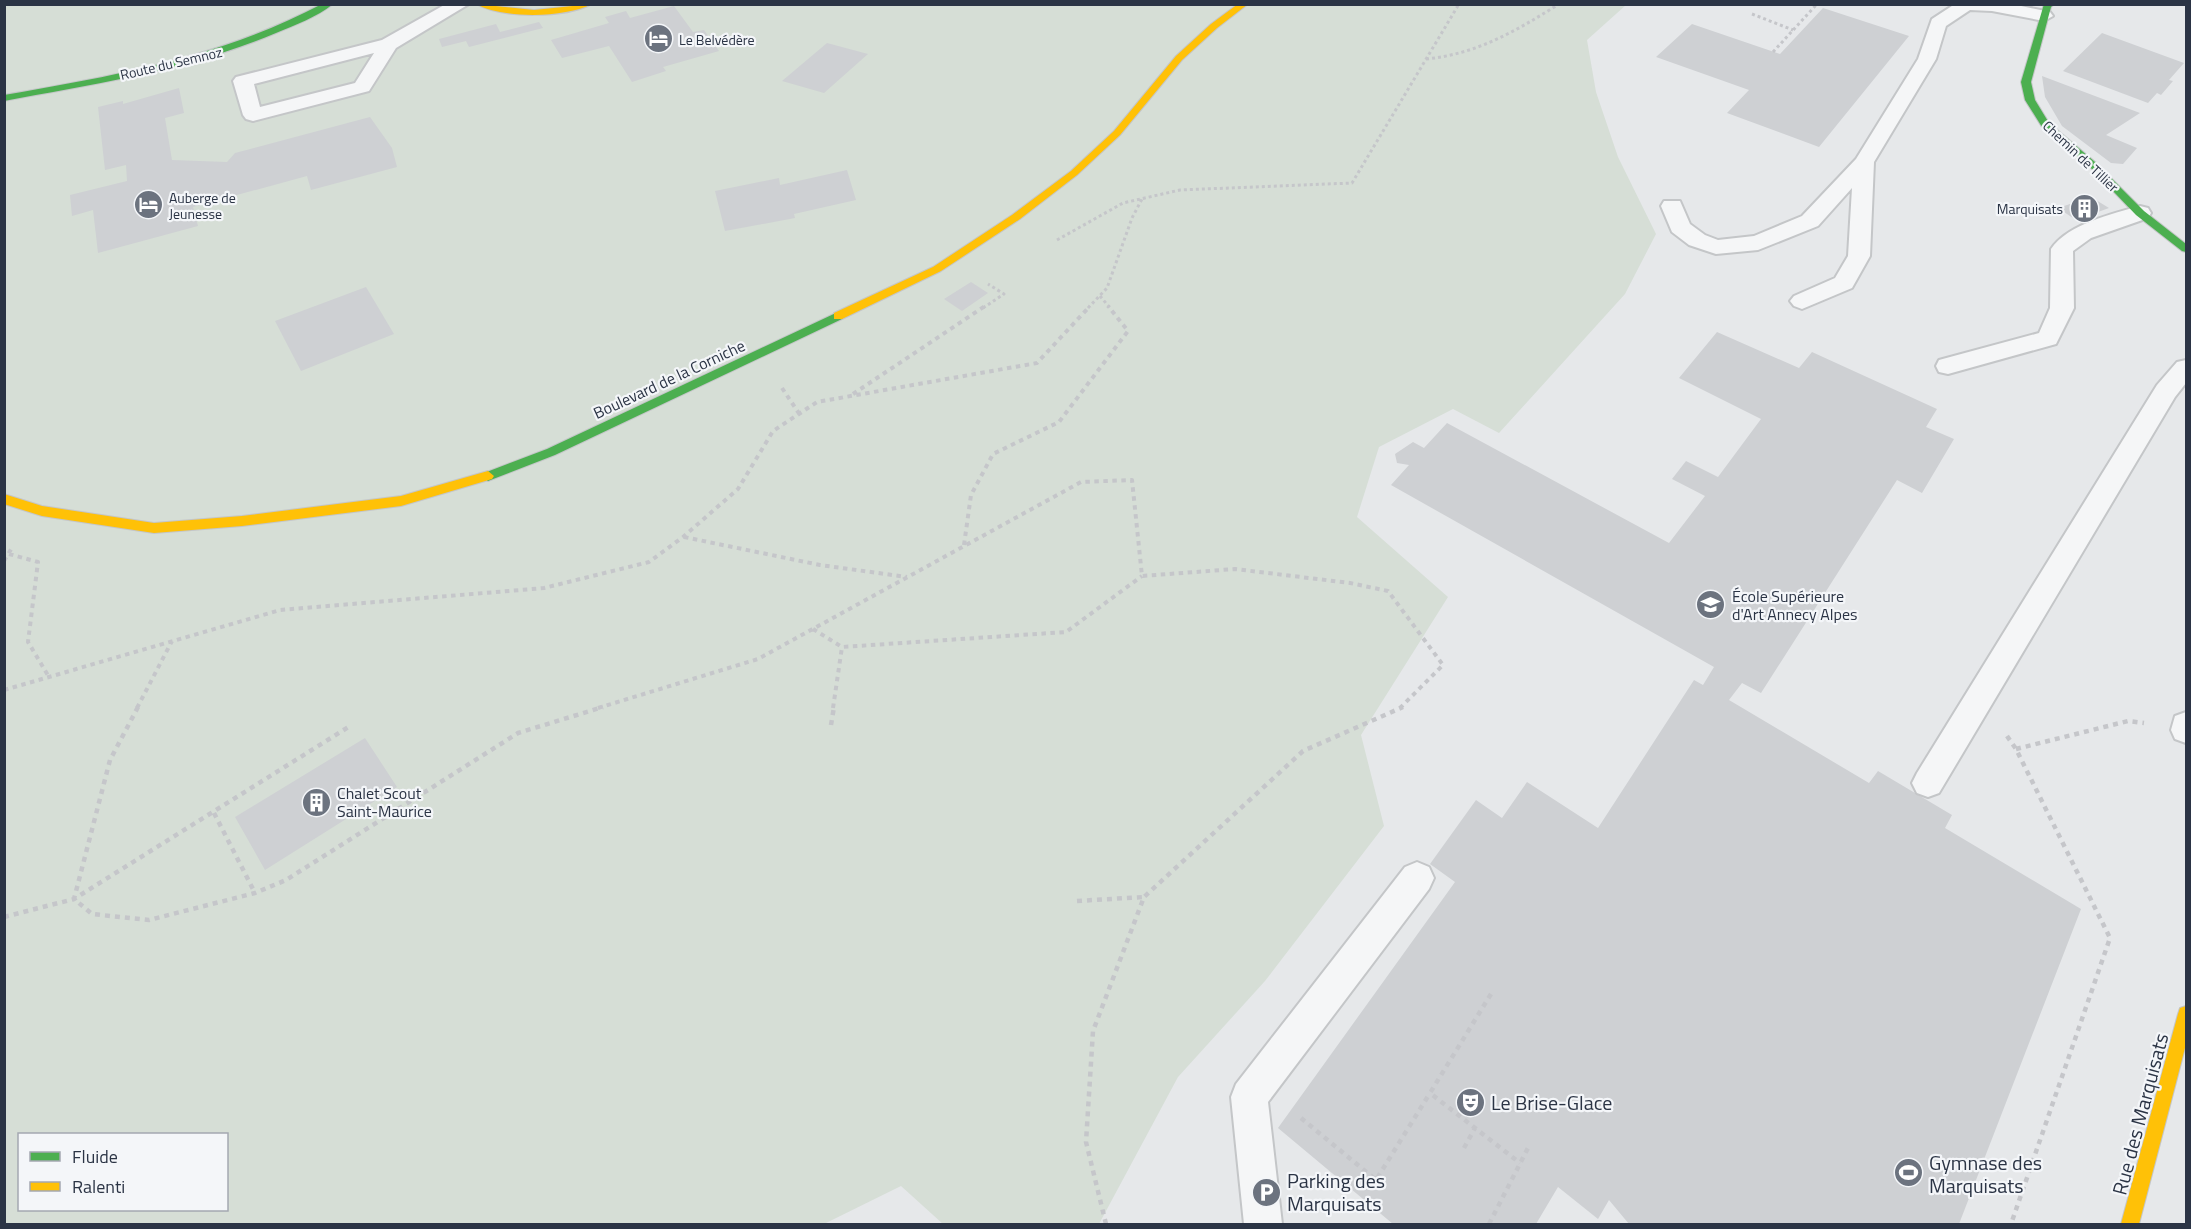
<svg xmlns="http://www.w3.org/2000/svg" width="2191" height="1229" viewBox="0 0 2191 1229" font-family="'Titillium Web',sans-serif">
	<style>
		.green { fill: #d6ded6; fill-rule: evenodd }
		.building { fill: #ced0d3 }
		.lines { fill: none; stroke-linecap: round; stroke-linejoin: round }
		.lane-casing { stroke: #c4c6c8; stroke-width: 4 }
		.fast-casing { stroke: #c4c6c8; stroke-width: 2 }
		.slow-casing { stroke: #c4c6c8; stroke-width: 2 }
		.path-far2 { stroke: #c5c6ca; stroke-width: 3; stroke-dasharray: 3 3; stroke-linecap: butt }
		.path-far1 { stroke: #c5c6ca; stroke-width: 4; stroke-dasharray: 4.5 4.5; stroke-linecap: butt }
		.path { stroke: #c5c6ca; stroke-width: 4.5; stroke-dasharray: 5 5; stroke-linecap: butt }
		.lane { fill: #f5f6f7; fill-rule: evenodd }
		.fast { fill: #4caf50; fill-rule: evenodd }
		.slow { fill: #ffc107; fill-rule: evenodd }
		.labels { text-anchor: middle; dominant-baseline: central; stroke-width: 4.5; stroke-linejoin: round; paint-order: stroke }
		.far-poi-label { font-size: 14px; fill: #2b3445; stroke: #f4f6f9; text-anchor: start }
		.far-street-label { font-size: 14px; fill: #2b3445; stroke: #f4f6f9 }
		.street-label { font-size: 16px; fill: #2b3445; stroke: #f4f6f9 }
		.poi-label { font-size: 16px; fill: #2b3445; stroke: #f4f6f9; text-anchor: start }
		.near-poi-label { font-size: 20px; fill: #2b3445; stroke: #f4f6f9; text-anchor: start }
		.near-street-label { font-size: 20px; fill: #2b3445; stroke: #f4f6f9 }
	</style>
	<rect width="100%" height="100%" fill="#e6e8ea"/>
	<path class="green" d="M 5,5 L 1626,5 L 1587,40 L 1596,92 L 1618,157 L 1656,234 L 1625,294 L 1499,433 L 1453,409 L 1379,447 L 1357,517 L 1448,597 L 1361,735 L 1384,826 L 1265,981 L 1178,1077 L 1099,1224 L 943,1224 L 901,1186 L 824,1224 L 5,1224 ZM 20,1134 L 226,1134 L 226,1210 L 20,1210 Z"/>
	<path class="building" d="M 674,6 L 693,32 L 704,30 L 719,51 L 663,67 L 666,71 L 632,82 L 609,46 L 562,58 L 551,40 L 609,23 L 605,17 L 626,11 L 630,18 Z
		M 1823,8 L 1909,36 L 1819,147 L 1727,113 L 1749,90 L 1656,57 L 1692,24 L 1780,54 Z
		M 539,22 L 543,28 L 469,47 L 466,41 L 442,47 L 439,39 L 496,24 L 500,32 Z
		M 2102,33 L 2184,63 L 2169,80 L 2173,81 L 2161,95 L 2157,93 L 2148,103 L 2063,71 Z
		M 827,43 L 868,54 L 824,93 L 782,81 Z
		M 2042,76 L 2140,113 L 2106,135 L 2137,148 L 2123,164 L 2111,163 L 2062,126 L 2045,97 Z
		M 179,88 L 184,113 L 165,118 L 172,160 L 227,162 L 235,153 L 370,117 L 392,148 L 397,167 L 311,190 L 307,176 L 193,207 L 198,226 L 98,253 L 93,210 L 72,216 L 70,195 L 127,181 L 126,165 L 105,170 L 98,107 L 123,101 L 123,104 Z
		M 847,170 L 856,200 L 794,214 L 795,218 L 725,231 L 715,191 L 779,178 L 780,185 Z
		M 2091,197 L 2109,208 L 2076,220 L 2058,208 Z
		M 971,282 L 988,293 L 962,311 L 944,299 Z
		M 366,287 L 394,334 L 301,371 L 275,321 Z
		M 1717,332 L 1799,368 L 1812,352 L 1937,409 L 1926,427 L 1954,439 L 1922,493 L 1897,480 L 1761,693 L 1742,683 L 1729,700 L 1869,783 L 1878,771 L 1952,815 L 1945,828 L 2081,909 L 1959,1224 L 1629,1224 L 1609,1200 L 1598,1219 L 1558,1187 L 1536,1224 L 1393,1224 L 1278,1128 L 1455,882 L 1430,864 L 1476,800 L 1502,818 L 1527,782 L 1598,828 L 1694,680 L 1703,685 L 1714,667 L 1391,485 L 1409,465 L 1397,463 L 1395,454 L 1413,442 L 1424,448 L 1447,423 L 1669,543 L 1705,496 L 1672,479 L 1686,461 L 1718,477 L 1761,419 L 1679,378 Z
		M 365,738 L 397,787 L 265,870 L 235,817 Z"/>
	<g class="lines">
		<defs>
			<path id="lane" d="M 446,4 L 469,4 L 396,48 L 369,91 L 253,121 L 246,119 L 243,115 L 233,81 L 236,77 L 382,40 ZM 374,53 L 355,83 L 260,107 L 254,84 Z
				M 1955,4 L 2012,4 L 2050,12 L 2053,16 L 2044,21 L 1992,11 L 1970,10 L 1946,26 L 1936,59 L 1874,162 L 1870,256 L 1852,288 L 1802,309 L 1794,306 L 1790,301 L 1794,296 L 1835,278 L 1848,256 L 1852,188 L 1818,226 L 1758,250 L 1716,254 L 1689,245 L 1672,232 L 1661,206 L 1664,201 L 1680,201 L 1690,224 L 1705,235 L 1718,240 L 1754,236 L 1802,216 L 1856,159 L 1918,59 L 1932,19 Z
				M 2140,206 L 2148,208 L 2151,213 L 2148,218 L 2091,238 L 2073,251 L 2074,308 L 2056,344 L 1948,374 L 1939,372 L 1936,366 L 1939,360 L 2039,333 L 2050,308 L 2051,249 C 2068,224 2112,214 2140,206 Z
				M 2186,360 L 2186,383 L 2175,397 L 1939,793 L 1928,797 L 1917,793 L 1912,783 L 1917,773 L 2157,385 L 2177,362 Z
				M 2186,712 L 2186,743 L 2175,739 L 2171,730 L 2175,716 Z
				M 1417,862 L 1429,867 L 1434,878 L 1429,889 L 1268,1102 L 1282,1224 L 1244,1224 L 1231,1097 L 1236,1084 L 1405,867 Z"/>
			<path id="fast" d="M 322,4 L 333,4 C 317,17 295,25 276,33 C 189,70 96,84 4,101 L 4,95 C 117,75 219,58 322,4 Z
				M 2044,4 L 2054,4 L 2051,7 L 2031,82 L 2035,100 L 2049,123 L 2095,162 L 2144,211 L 2186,244 L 2186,252 L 2182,251 L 2136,215 L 2089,166 L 2042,127 L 2025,100 L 2021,82 Z
				M 838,312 L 844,316 L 842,319 L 555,455 L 488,481 L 482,476 L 484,473 L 547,449 Z"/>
			<path id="slow" d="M 476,4 L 534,10 L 592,4 C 565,18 503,19 476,4 Z
				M 1238,4 L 1248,4 L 1217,28 L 1182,60 L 1120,135 L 1077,175 L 1020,219 L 941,271 L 842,319 L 834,319 L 834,313 L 933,267 L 1012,215 L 1071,171 L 1114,131 L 1176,56 L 1211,24 Z
				M 488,471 L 494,476 L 492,479 L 401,506 L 242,526 L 154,533 L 42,516 L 4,504 L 4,494 L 42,506 L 154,523 L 242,516 L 401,496 Z
				M 2186,1006 L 2186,1044 L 2139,1224 L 2121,1224 L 2178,1014 L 2180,1008 Z"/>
		</defs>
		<use href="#lane" class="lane-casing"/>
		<use href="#fast" class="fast-casing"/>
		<use href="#slow" class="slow-casing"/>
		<path class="path-far2" d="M 1752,14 L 1793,30
			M 1773,52 L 1817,4
			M 1426,59 C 1477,54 1516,31 1559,4
			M 1057,240 L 1123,203 L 1180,190 L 1352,183 L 1459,4
			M 1100,296 L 1110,308
			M 983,308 L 1004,294 L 988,284
			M 1088,308 L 1107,288 L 1132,218 L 1142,199"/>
		<path class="path-far1" d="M 782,388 L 800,415
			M 853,394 L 985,306
			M 684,537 L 820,565 L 907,577
			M 964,545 L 971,495 L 993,454 L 1059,422 L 1128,331 L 1108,306
			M 9,554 L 38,562 L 28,642 L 49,677
			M 4,561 L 13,546
			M 813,629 L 842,647 L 1066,632 L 1142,576
			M 4,690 L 280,610 L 544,588 L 649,562 L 683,537 L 738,489 L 773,431 L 817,402 L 1037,363 L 1090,306
			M 137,708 L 172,641
			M 598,708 L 758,659 L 1081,482 L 1132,480 L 1142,576 L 1235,569 L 1350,583 L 1388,591 L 1443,665 L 1400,708
			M 833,708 L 842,647"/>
		<path class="path" d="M 138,707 L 110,760 L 74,899 L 92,914 L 149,920 L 255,893 L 286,880 L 518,733 L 603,707
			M 831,725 L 834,707
			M 2007,736 L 2016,749 L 2110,938 L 2011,1224
			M 2016,749 L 2128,721 L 2144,723
			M 214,813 L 255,893
			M 1077,901 L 1144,897
			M 4,917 L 74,899 L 350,726
			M 1491,994 L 1430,1093 L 1520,1163
			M 1301,1118 L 1376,1180 L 1430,1093
			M 1464,1148 L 1475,1128
			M 1106,1224 L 1086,1142 L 1093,1031 L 1144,897 L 1303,751 L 1403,707
			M 1489,1224 L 1529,1146"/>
		<use href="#lane" class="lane"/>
		<use href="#fast" class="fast"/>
		<use href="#slow" class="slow"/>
	</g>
	<defs>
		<symbol id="hotel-disc" viewBox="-11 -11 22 22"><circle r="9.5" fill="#6c737f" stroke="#f4f6f9"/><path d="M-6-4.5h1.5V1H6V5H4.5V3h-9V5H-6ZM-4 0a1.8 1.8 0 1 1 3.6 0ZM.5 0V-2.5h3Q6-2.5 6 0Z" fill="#fff"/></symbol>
		<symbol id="building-disc" viewBox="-11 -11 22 22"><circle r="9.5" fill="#6c737f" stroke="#f4f6f9"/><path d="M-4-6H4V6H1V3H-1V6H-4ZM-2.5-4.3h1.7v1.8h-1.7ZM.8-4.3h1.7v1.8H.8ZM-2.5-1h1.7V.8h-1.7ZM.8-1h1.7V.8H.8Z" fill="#fff"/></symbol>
		<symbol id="university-disc" viewBox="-11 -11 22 22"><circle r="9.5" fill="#6c737f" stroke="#f4f6f9"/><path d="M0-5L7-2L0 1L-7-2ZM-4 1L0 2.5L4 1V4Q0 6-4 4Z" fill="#fff"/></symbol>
		<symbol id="theatre-disc" viewBox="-11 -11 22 22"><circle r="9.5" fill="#6c737f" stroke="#f4f6f9"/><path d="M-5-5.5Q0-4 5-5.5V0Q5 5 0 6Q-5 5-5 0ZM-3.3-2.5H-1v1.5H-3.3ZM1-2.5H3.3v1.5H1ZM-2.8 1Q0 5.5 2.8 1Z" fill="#fff"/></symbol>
		<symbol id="stadium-disc" viewBox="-11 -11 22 22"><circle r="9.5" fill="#6c737f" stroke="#f4f6f9"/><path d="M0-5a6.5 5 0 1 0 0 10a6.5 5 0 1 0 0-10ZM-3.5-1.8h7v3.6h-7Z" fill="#fff"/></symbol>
		<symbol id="parking-disc" viewBox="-11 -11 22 22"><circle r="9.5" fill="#6c737f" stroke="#f4f6f9"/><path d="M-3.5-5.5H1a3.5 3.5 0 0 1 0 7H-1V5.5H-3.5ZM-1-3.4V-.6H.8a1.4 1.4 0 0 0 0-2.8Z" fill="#fff"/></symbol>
	</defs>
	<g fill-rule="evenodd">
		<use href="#hotel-disc" x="642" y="22" width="33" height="33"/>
		<use href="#hotel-disc" x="132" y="188" width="33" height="33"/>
		<use href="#building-disc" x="2068" y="192" width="33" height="33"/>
		<use href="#university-disc" x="1694" y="588" width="33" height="33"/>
		<use href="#building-disc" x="300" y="786" width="33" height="33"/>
		<use href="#theatre-disc" x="1454" y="1086" width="33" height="33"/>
		<use href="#stadium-disc" x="1892" y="1156" width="33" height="33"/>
		<use href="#parking-disc" x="1250" y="1176" width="33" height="33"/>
	</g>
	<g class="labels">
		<g class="far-poi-label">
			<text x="679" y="39">Le Belvédère</text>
			<text x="169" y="197">Auberge de<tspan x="169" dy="16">Jeunesse</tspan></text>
			<text x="2063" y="208" text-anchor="end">Marquisats</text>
		</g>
		<g class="far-street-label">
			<text transform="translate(171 63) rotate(-13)">Route du Semnoz</text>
			<text transform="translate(2081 156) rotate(43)">Chemin de Tillier</text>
		</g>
		<g class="street-label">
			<text transform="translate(669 379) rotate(-25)">Boulevard de la Corniche</text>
		</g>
		<g class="poi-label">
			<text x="1732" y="596">École Supérieure<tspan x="1732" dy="18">d'Art Annecy Alpes</tspan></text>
			<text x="337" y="793">Chalet Scout<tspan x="337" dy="18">Saint-Maurice</tspan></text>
		</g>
		<g class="near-poi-label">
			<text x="1491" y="1102">Le Brise-Glace</text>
			<text x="1929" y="1162">Gymnase des<tspan x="1929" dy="23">Marquisats</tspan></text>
			<text x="1287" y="1180">Parking des<tspan x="1287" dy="23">Marquisats</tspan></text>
		</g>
		<g class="near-street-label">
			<text transform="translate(2140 1114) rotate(-75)">Rue des Marquisats</text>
		</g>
	</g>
	<rect width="2191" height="1229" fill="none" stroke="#2b3445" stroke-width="12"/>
	<rect x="18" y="1133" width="210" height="78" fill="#f4f6f9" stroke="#a4a8b1" stroke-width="1.5"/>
	<rect x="30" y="1152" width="30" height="9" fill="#4caf50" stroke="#a4a8b1" stroke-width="1.5"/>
	<text x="72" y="1163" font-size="18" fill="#2b3445">Fluide</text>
	<rect x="30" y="1182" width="30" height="9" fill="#ffc107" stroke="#a4a8b1" stroke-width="1.5"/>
	<text x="72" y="1193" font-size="18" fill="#2b3445">Ralenti</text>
</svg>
